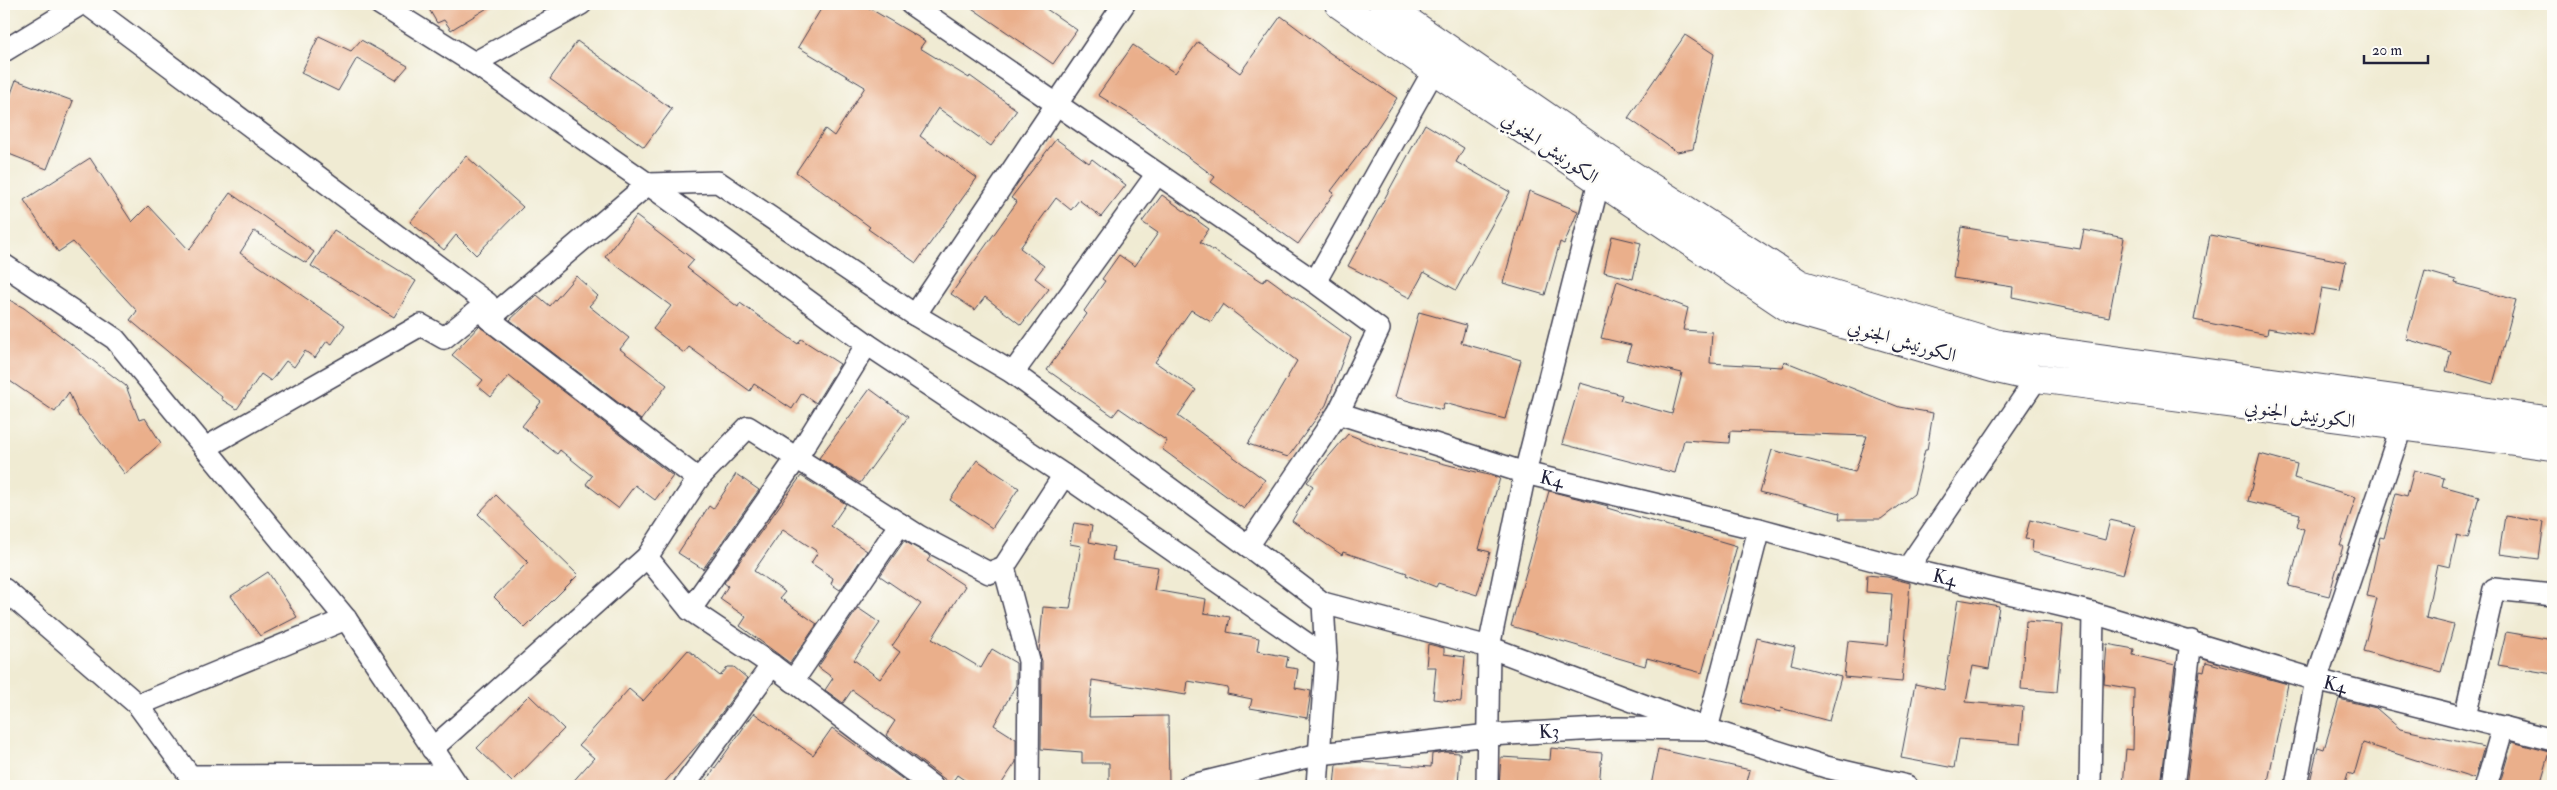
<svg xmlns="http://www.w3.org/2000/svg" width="2557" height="790" viewBox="0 0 2557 790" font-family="'IM FELL Double Pica',Amiri,serif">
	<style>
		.building { fill: #eaaf8b }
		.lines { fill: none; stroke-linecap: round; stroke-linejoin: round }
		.street-casing { stroke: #414052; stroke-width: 24 }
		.secondary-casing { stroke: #414052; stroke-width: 30 }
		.street { stroke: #fff; stroke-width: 21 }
		.secondary { stroke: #fff; stroke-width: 28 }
		.labels { text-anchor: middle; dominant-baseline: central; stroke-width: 5; stroke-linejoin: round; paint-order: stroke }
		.street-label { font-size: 19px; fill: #22223b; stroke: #fdfcf7 }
	</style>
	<rect width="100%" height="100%" fill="#fdfcf7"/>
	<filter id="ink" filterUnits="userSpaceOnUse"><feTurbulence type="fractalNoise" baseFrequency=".02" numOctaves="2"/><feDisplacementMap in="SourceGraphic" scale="10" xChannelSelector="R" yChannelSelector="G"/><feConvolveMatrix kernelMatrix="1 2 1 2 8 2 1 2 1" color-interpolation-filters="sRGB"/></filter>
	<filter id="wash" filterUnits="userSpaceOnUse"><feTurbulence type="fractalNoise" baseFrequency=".0096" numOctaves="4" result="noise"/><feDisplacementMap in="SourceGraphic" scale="20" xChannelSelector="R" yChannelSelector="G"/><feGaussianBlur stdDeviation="1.12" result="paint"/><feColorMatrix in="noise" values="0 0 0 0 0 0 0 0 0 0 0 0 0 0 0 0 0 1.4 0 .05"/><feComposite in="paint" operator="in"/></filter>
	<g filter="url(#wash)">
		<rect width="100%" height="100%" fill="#f0ebd3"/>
		<g id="blocks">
			<path class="building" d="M 426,4 L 494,4 L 451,30 L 444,20 L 437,23 Z
				M 824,4 L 862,4 L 925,41 L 920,48 L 969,78 L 970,76 L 1017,110 L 991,146 L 938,108 L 920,136 L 977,178 L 916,263 L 868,229 L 870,227 L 796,172 L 825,129 L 834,136 L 865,87 L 798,47 Z
				M 966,4 L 1039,4 L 1077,30 L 1053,64 Z
				M 1281,16 L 1330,53 L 1397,98 L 1367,144 L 1331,191 L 1334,193 L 1298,244 L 1211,182 L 1215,177 L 1131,115 L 1098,95 L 1133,45 L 1175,73 L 1198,42 L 1240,73 Z
				M 1685,35 L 1714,54 L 1693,149 L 1677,152 L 1628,118 Z
				M 319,36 L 351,51 L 361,40 L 408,66 L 396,80 L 357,58 L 338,91 L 301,73 Z
				M 577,41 L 672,109 L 644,147 L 550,79 Z
				M 16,80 L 73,101 L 47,169 L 4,152 L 4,112 Z
				M 1425,124 L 1464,148 L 1456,162 L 1510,192 L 1456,290 L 1424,272 L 1410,298 L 1348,266 Z
				M 1056,139 L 1089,163 L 1092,159 L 1126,185 L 1101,217 L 1079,200 L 1071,210 L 1056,198 L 1020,248 L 1044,266 L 1035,278 L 1049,289 L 1021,325 L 985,297 L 975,310 L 951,294 L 1017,202 L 1011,198 Z
				M 466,156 L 523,207 L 476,255 L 456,235 L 444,250 L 410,222 Z
				M 90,158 L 132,222 L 148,206 L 189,250 L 230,193 L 314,252 L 306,263 L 254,231 L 240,253 L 345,325 L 332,344 L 327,341 L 315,358 L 305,351 L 294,367 L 286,361 L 271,381 L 261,374 L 237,409 L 221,399 L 222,397 L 130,320 L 137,311 L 73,242 L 58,252 L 24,200 Z
				M 1529,191 L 1578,211 L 1564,244 L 1560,242 L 1545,295 L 1503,283 Z
				M 1162,195 L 1209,229 L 1200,242 L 1263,282 L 1267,277 L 1351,338 L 1326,405 L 1288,457 L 1248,444 L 1297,361 L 1223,304 L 1211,322 L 1191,310 L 1155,362 L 1196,390 L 1178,416 L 1265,480 L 1244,509 L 1162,449 L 1167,441 L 1119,408 L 1113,416 L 1047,370 L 1087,314 L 1084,311 L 1105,281 L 1102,279 L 1119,255 L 1135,266 L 1158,233 L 1142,222 Z
				M 636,216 L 694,260 L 687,268 L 738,307 L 740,303 L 798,344 L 801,339 L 840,364 L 816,403 L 802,393 L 792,409 L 754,384 L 750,391 L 689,347 L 684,353 L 653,329 L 671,306 L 605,257 Z
				M 1961,227 L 2009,235 L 2009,238 L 2080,249 L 2084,230 L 2124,238 L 2109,317 L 2012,297 L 2013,287 L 1953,278 Z
				M 334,230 L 416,281 L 394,317 L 311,266 Z
				M 2210,235 L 2346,262 L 2340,291 L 2322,288 L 2313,336 L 2268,328 L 2267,335 L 2194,320 Z
				M 1612,236 L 1641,243 L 1633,279 L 1604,272 Z
				M 2425,271 L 2456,280 L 2455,283 L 2516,300 L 2493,384 L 2446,371 L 2451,352 L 2406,339 Z
				M 576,276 L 598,296 L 589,306 L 629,338 L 620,349 L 667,385 L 641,420 L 510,320 L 537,295 L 550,306 Z
				M 1617,281 L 1688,308 L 1683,330 L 1712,332 L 1710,363 L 1782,367 L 1784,361 L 1899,407 L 1933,413 L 1927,450 L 1925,450 L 1914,494 L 1881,519 L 1839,519 L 1840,513 L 1760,492 L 1772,450 L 1855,472 L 1867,436 L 1730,431 L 1729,443 L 1684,440 L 1675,473 L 1562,444 L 1580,383 L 1622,395 L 1620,400 L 1672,414 L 1682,373 L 1626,360 L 1631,345 L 1601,338 Z
				M 4,297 L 24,308 L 126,386 L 139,420 L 145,418 L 161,443 L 125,474 L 81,417 L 79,417 L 69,392 L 55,412 L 4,377 Z
				M 1419,312 L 1466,325 L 1461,343 L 1521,360 L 1505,419 L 1444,403 L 1442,410 L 1395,397 Z
				M 479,326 L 673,476 L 655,500 L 635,485 L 618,508 L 586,484 L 592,476 L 560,450 L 557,454 L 522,426 L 541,402 L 509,376 L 491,397 L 478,386 L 483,380 L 452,355 Z
				M 870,389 L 908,417 L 860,483 L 819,458 Z
				M 1348,434 L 1382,448 L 1500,478 L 1479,549 L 1490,552 L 1477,595 L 1438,583 L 1436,587 L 1406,575 L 1407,573 L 1343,552 L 1342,555 L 1292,521 L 1313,486 L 1307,482 Z
				M 2260,454 L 2297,464 L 2294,478 L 2356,497 L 2340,546 L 2343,546 L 2329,596 L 2289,586 L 2304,529 L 2297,526 L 2300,514 L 2248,501 Z
				M 977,460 L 1019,488 L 992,528 L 950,500 Z
				M 2414,470 L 2444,478 L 2442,486 L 2479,496 L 2468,538 L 2457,535 L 2450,567 L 2437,564 L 2426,618 L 2454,625 L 2441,672 L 2363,651 L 2377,598 L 2367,596 L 2380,537 L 2384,538 L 2396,493 L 2407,496 Z
				M 736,474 L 759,490 L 703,569 L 678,553 L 709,506 L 713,509 Z
				M 801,476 L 846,504 L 831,526 L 867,551 L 840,590 L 831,584 L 833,578 L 811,563 L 818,552 L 783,529 L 754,571 L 785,592 L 780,598 L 817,624 L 790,663 L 740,626 L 746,617 L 720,599 L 728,586 L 724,583 Z
				M 1549,491 L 1608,506 L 1607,508 L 1737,546 L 1702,673 L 1647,658 L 1645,666 L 1511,626 Z
				M 496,495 L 578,575 L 525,628 L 494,597 L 528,562 L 478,514 Z
				M 2505,516 L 2544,522 L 2539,559 L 2499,554 Z
				M 2030,520 L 2105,540 L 2110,520 L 2136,526 L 2123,575 L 2032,552 L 2033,540 L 2025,539 Z
				M 1074,523 L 1092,526 L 1089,542 L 1114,547 L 1112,560 L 1158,567 L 1154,590 L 1206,599 L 1204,613 L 1230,617 L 1227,632 L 1259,638 L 1257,651 L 1288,657 L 1286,667 L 1298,669 L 1295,688 L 1311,691 L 1307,718 L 1250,708 L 1252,699 L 1227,694 L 1228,688 L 1188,681 L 1186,695 L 1092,680 L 1089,717 L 1168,716 L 1169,783 L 1109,784 L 1109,763 L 1082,763 L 1082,752 L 1041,749 L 1042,661 L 1039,652 L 1043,607 L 1070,609 L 1081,546 L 1070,544 Z
				M 904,541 L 931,556 L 927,561 L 965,586 L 932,639 L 981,668 L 992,649 L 1016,663 L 1016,685 L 994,725 L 1016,739 L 1016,762 L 1000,786 L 973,786 L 957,775 L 951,784 L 886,735 L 895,721 L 852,690 L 843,703 L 825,690 L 833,678 L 818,667 L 858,608 L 880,623 L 854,660 L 880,679 L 900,652 L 892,646 L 921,604 L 880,576 Z
				M 268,572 L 297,617 L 260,636 L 231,596 Z
				M 1867,575 L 1887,577 L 1910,583 L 1902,682 L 1844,677 L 1848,641 L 1888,645 L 1892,594 L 1866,592 Z
				M 1958,599 L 1999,606 L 1989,669 L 1973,666 L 1966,702 L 2023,707 L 2020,744 L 1959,739 L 1954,768 L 1901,758 L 1915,684 L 1944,690 Z
				M 2026,621 L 2063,624 L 2057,692 L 2021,689 Z
				M 2506,632 L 2553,640 L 2553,674 L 2498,665 Z
				M 1757,638 L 1795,647 L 1791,664 L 1841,677 L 1829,721 L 1781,708 L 1780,712 L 1742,703 Z
				M 1428,644 L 1444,648 L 1444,654 L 1465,657 L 1461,702 L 1433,699 L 1436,667 L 1426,667 Z
				M 2107,644 L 2134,649 L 2133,655 L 2175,665 L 2161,786 L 2123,786 L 2126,749 L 2133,750 L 2134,689 L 2104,684 Z
				M 688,650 L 720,676 L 728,667 L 734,667 L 747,678 L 701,741 L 661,786 L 569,786 L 594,758 L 579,745 L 629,689 L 643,701 Z
				M 2206,662 L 2288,684 L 2267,786 L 2186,786 L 2200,671 L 2204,672 Z
				M 529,695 L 564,729 L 512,782 L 477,748 Z
				M 2339,699 L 2376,708 L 2400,729 L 2484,747 L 2475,779 L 2363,743 L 2354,775 L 2348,773 L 2344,786 L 2309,786 L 2318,747 L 2324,749 Z
				M 754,713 L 813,755 L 832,728 L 912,786 L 702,786 Z
				M 2512,742 L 2550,752 L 2540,786 L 2499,786 Z
				M 1551,748 L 1602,753 L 1599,786 L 1499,786 L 1501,757 L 1550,760 Z
				M 1658,749 L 1750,770 L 1746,786 L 1651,786 Z
				M 1445,752 L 1460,753 L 1458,786 L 1334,786 L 1336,765 L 1360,762 L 1431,767 L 1432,754 Z"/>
		</g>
	</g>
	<g filter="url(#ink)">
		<use href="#blocks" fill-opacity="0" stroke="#414052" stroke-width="1"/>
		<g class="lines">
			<defs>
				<g id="street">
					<path d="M 87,4 L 487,303 L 489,319 L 698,479"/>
					<path d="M 380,4 L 474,63 L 648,184 L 867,344 L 1064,475 L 1326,657"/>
					<path d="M 911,4 L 1315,282 L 1379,329 L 1338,413 L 1248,546 L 1323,603 L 1326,657 L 1317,786"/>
					<path d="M 4,51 L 81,4"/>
					<path d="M 474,63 L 581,4"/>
					<path d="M 4,265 L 115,339 L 346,619 L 458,786"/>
					<path d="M 1315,282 L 1434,70"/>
					<path d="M 915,315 L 1124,4"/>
					<path d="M 489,319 L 648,184 L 718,182 L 915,315 L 1013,373 L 1248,546"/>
					<path d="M 1013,373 L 1157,174"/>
					<path id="s1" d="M 1338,413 L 1525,473 L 1759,529 L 1907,569 L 2093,613 L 2316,680 L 2553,740"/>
					<path d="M 205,448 L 421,325 L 444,338 L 487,303"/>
					<path d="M 647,557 L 690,610 L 772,665 L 932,786"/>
					<path d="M 1004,567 L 1029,661 L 1028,786"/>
					<path d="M 1907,569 L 2037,378"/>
					<path d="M 4,589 L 138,705 L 190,776 L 193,786"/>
					<path d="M 1323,603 L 1489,647 L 1707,729 L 1759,529"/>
					<path d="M 690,610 L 796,459 L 867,344"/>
					<path d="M 793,681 L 900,524"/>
					<path d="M 138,705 L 346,619"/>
					<path d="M 2465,717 L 2494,589 L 2553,595"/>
					<path d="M 432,749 L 647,557 L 698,479 L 748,427 L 919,536 L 989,573 L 1004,567 L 1064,475"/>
					<path d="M 190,776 L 448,775"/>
					<path d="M 684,786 L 772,665"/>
					<path id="s2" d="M 1189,786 L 1319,754 L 1489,735 L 1616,728 L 1707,729 L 1826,767 L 1907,786"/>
					<path d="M 1487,786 L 1489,647 L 1525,473 L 1599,181"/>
					<path d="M 2090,786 L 2093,613"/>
					<path d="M 2173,786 L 2191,641"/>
					<path d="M 2296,786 L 2316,680 L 2401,428"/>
					<path d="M 2486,786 L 2503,727"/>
				</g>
				<path id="secondary" d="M 1339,4 L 1434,70 L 1791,309 L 1993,368 L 2037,378 L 2553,446
					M 1383,4 L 1618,166 L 1800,284 L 1998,344 L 2553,421"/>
			</defs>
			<use href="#street" class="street-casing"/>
			<use href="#secondary" class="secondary-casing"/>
			<use href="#street" class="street"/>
			<use href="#secondary" class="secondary"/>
		</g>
	</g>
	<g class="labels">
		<g class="street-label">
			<text transform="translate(1550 148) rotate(34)">الكورنيش الجنوبي</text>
			<text transform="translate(1902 341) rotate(16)">الكورنيش الجنوبي</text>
			<text transform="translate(2300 414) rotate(8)">الكورنيش الجنوبي</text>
			<text stroke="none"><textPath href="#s1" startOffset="224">K4</textPath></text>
			<text stroke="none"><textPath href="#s1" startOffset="629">K4</textPath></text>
			<text stroke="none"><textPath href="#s1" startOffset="1034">K4</textPath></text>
			<text stroke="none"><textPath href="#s2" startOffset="365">K3</textPath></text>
		</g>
	</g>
	<rect width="2557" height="790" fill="none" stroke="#fdfcf7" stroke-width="20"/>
	<path d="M2364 55v8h64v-8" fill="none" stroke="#22223b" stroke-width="2.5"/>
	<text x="2372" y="55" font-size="15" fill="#22223b" stroke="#fdfcf7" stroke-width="4" paint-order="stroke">20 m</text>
</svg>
